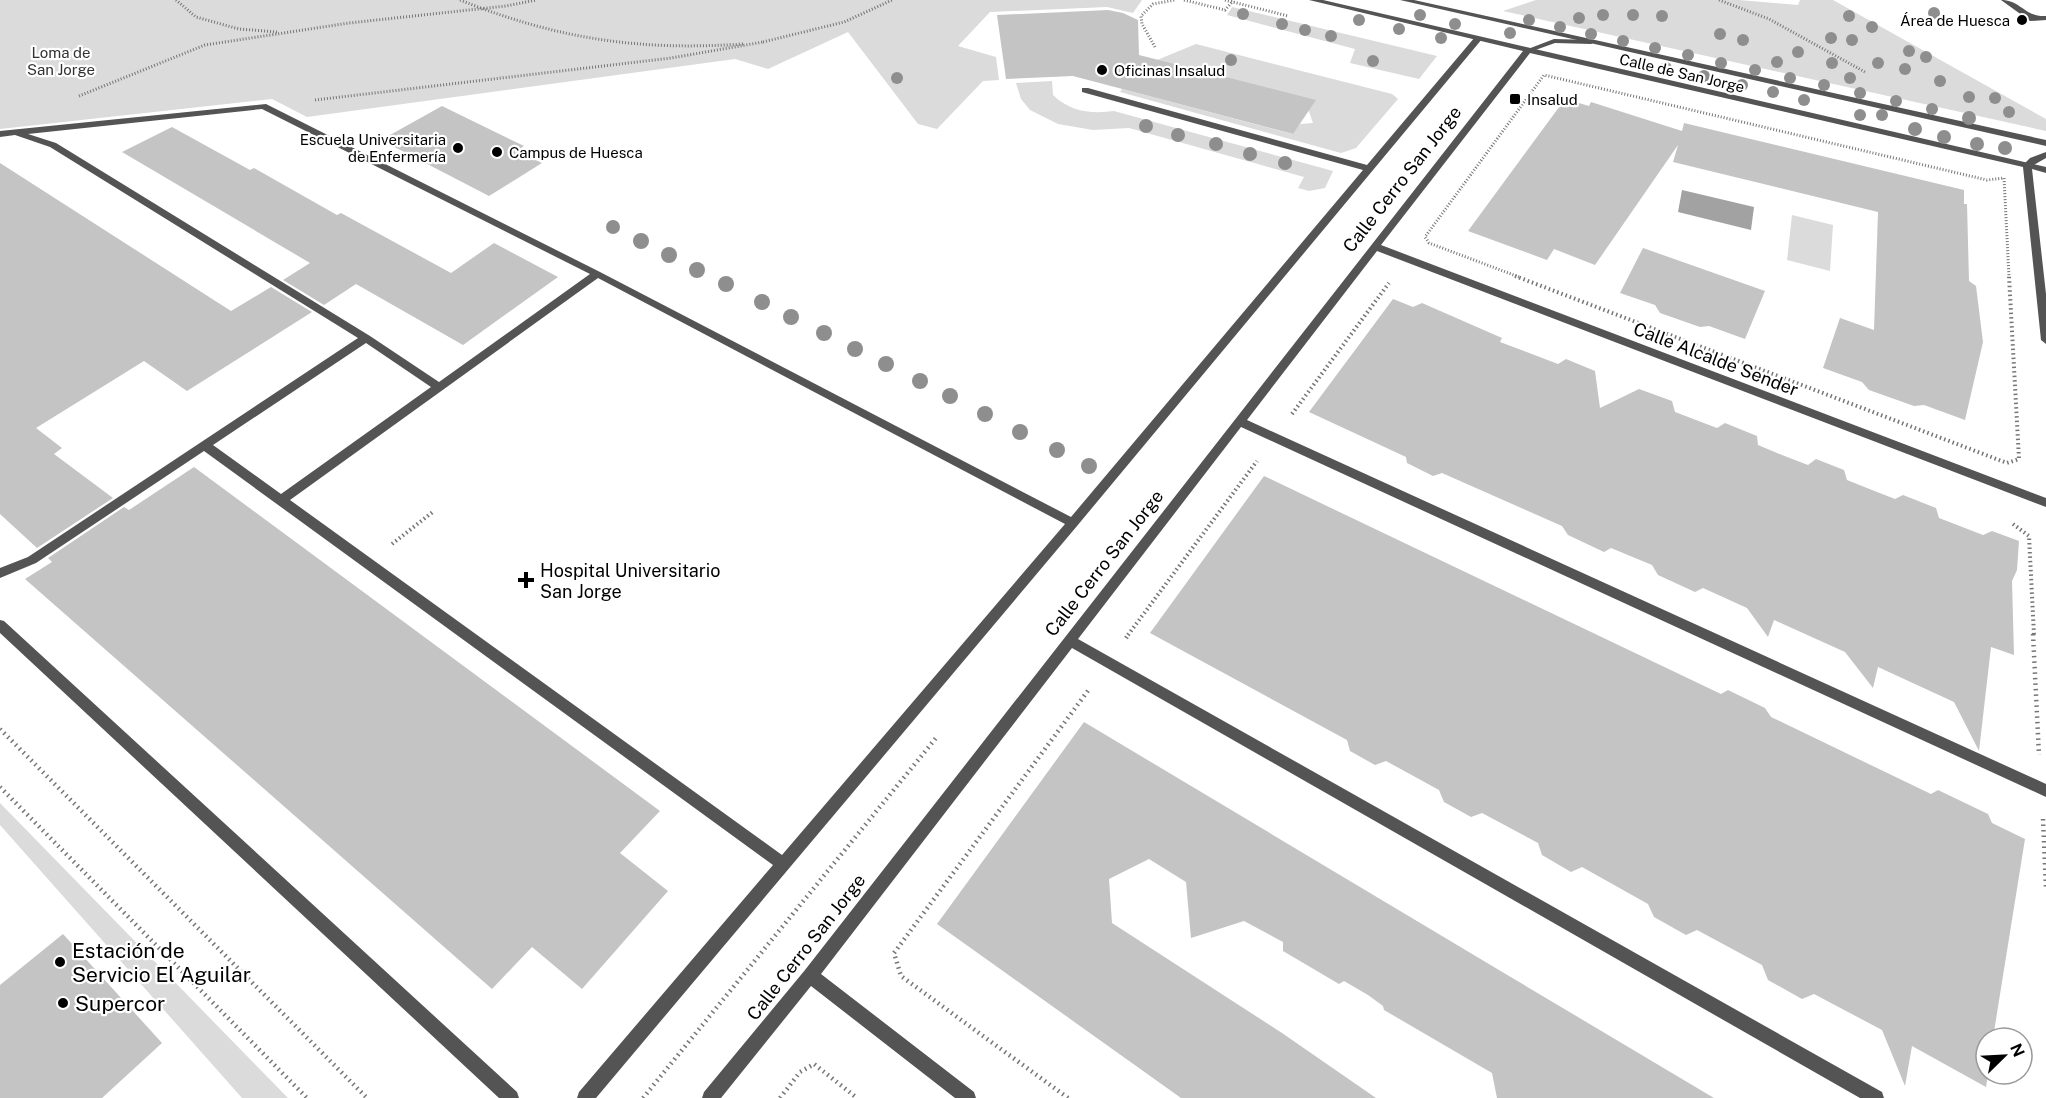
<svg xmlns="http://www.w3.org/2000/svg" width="2046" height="1098" viewBox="0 0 2046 1098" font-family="'Public Sans',sans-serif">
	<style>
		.green { fill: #dbdbdb }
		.water { fill: #a2a2a2 }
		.building { fill: #c4c4c4 }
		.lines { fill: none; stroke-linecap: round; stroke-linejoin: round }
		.path-far2 { stroke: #767676; stroke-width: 3; stroke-dasharray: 1 2; stroke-linecap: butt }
		.path-far1 { stroke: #767676; stroke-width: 4; stroke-dasharray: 1.5 3; stroke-linecap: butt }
		.path { stroke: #767676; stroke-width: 4.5; stroke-dasharray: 1.5 4; stroke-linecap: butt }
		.service { fill: #545454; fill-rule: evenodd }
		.minor { fill: #545454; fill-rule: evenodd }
		.tree { fill: #8e8e8e }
		.poi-dot { fill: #000; stroke: #fff; stroke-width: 2 }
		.labels { text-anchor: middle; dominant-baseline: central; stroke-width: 4.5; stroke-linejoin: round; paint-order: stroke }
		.far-poi-label { font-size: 15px; fill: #000; stroke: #fff; text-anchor: start }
		.far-park-label { font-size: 15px; fill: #323232; stroke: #fff }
		.far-street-label { font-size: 15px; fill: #000; stroke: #fff }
		.street-label { font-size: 18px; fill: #000; stroke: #fff }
		.poi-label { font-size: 18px; fill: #000; stroke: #fff; text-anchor: start }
		.near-poi-label { font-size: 21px; fill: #000; stroke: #fff; text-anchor: start }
	</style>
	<rect width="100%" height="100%" fill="#fff"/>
	<path class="green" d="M 0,0 L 1142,0 L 1133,13 L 1107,7 L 990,12 L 958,46 L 996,57 L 999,80 L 983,81 L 937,129 L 918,124 L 848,32 L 768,69 L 735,59 L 307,117 L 272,99 L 0,129 Z
		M 1536,0 L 1739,0 L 1798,5 L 1800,0 L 1833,0 L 2046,119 L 2046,131 L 1503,11 Z
		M 1232,7 L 1437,56 L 1419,79 L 1350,63 L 1355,49 L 1227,15 Z
		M 1196,44 L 1392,94 L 1398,99 L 1356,148 L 1341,153 L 1120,92 L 1122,89 L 1292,134 L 1300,124 L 1313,123 L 1308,109 L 1157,60 Z
		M 1052,81 L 1053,95 C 1070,112 1092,114 1114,111 L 1333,171 L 1325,188 L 1309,191 L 1298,188 L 1304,177 L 1129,128 L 1093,130 L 1058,124 L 1030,110 L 1021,99 L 1016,83 Z
		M 1792,215 L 1833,225 L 1830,271 L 1787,260 Z
		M 0,803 L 288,1098 L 242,1098 L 0,825 Z"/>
	<path class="water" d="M 1682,190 L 1754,207 L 1751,230 L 1678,212 Z"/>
	<path class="building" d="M 1108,10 L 1123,13 L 1138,20 L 1139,55 L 1316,100 L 1293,134 L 1073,76 L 1006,79 L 997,15 Z
		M 1565,99 L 1589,106 L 1591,102 L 1682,131 L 1684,123 L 1964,190 L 1964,204 L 1967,204 L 1969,281 L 1976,286 L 1983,342 L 1965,420 L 1924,405 L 1914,406 L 1869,390 L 1862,382 L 1823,368 L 1840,318 L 1874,330 L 1878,212 L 1673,162 L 1678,145 L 1595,265 L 1554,249 L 1547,260 L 1468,231 Z
		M 442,106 L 524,146 L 516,151 L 542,163 L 489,196 L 381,140 Z
		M 172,127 L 250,170 L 254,168 L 337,215 L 341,213 L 451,273 L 494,243 L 558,277 L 463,345 L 356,284 L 324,305 L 283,280 L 310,263 L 122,152 Z
		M 0,163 L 231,311 L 271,287 L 312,312 L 187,391 L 144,361 L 36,428 L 62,448 L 54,454 L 113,498 L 37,548 L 0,514 Z
		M 1643,248 L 1765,291 L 1745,339 L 1709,326 L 1700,327 L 1660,313 L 1655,305 L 1620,293 Z
		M 1393,299 L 1413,307 L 1422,303 L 1502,338 L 1500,342 L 1558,364 L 1566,359 L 1595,371 L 1600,408 L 1639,389 L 1672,401 L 1675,412 L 1717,428 L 1725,423 L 1757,436 L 1758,445 L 1782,455 L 1808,465 L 1816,459 L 1844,470 L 1847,480 L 1872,490 L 1895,499 L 1903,495 L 1936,508 L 1939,518 L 1983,535 L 1992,531 L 2019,541 L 2017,570 L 2012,581 L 2014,655 L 1991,647 L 1979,751 L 1954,702 L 1878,667 L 1873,688 L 1845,652 L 1774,620 L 1768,637 L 1747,608 L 1703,588 L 1695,592 L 1658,575 L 1652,565 L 1611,548 L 1604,552 L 1568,535 L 1562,526 L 1442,473 L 1433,476 L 1407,463 L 1406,457 L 1309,412 Z
		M 194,467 L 660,811 L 620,853 L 668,891 L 582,989 L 532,947 L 492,989 L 25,579 L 52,562 L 48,558 L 124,507 L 129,510 Z
		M 1264,476 L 1721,694 L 1728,690 L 1765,708 L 1771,717 L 1931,794 L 1938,790 L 1988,814 L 1992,823 L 2025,839 L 1993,1038 L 1986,1038 L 1988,1074 L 1986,1087 L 1912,1046 L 1905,1086 L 1882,1030 L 1814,994 L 1802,999 L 1768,980 L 1762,965 L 1697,930 L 1686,935 L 1654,917 L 1648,904 L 1582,867 L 1571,872 L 1542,855 L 1538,843 L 1482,813 L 1471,817 L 1444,802 L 1439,790 L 1386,761 L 1375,765 L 1350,751 L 1347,740 L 1150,633 Z
		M 1084,722 L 1509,976 L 1714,1098 L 1497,1098 L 1492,1073 L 1384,1010 L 1383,1006 L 1368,995 L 1344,981 L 1339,984 L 1283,951 L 1283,942 L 1244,921 L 1191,938 L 1186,882 L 1149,859 L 1109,879 L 1112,923 L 1282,1033 L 1376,1098 L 1181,1098 L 937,924 Z
		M 63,934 L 162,1043 L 102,1098 L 0,1098 L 0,985 Z"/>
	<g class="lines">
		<path class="path-far2" d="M 176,0 L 196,17 L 239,29 L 277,32
			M 460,0 C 558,39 638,51 743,44
			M 1184,0 L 1225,10 L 1233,1
			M 1225,0 L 1288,16
			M 1719,0 L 1769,19 L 1865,72
			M 763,42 L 844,22 L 892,0
			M 1155,47 L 1142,24 L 1141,16 L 1153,4 L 1175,0
			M 79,96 L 205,45 L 349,23 L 506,6 L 536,0
			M 315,100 L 671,58 L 763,42
			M 1519,277 L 1429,243 L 1425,237 L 1544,75 L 1987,180 L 2004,178 L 2009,277"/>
		<path class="path-far1" d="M 1515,276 L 2007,463 L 2019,459 L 2009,276
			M 1292,414 L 1389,283
			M 2013,524 L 2029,536 L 2034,635
			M 392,544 L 434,511
			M 1128,635 L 1257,461"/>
		<path class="path" d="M 2033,634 L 2039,755
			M 1126,638 L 1129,634
			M 0,729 L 367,1098
			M 0,787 L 307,1098
			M 2043,819 L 2046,888
			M 643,1098 L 936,738
			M 780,1098 L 800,1072 L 814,1064 L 857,1098
			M 1068,1098 L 901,976 L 894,953 L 1090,688"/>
		<path class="service" d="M 2001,0 C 2021,0 2024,17 2046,16 L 2046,20 L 2030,21 Z
			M 1475,37 L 1482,39 L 1077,526 L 596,1098 L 577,1098 L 579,1092 L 773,865 L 204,451 L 36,563 L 0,578 L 0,568 L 28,557 L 358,338 L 50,147 L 15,135 L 0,137 L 0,131 L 266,104 L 600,272 L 1071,517 L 1363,170 L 1082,92 L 1082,88 L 1088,88 L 1367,165 ZM 262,109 L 590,274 L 439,382 L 370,336 L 56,143 L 28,134 ZM 598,278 L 1065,524 L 782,855 L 290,500 ZM 366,343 L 431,387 L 281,494 L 213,445 Z
			M 1554,39 L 1591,40 L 1595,42 L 1591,44 L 1555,43 L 1527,53 L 1523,51 Z
			M 2046,152 L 2046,158 L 2030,167 L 2024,167 L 2023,165 L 2030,158 Z
			M 0,620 L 4,621 L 517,1092 L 519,1098 L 499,1098 L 0,633 Z"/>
		<path class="minor" d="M 1309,0 L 1323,0 L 2046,167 L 2046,173 L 2032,169 L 2046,294 L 2046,344 L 2041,340 L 2023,167 L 1530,53 L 1381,245 L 2046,498 L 2046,507 L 1377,251 L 1247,420 L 2046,784 L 2046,797 L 1241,427 L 1078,639 L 1882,1092 L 1884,1098 L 1860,1098 L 1072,648 L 821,974 L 974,1092 L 976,1098 L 955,1098 L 811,986 L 721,1098 L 702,1098 L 704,1092 L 805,970 L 1523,51 Z
			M 1400,0 L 1414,0 L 2046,140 L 2046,146 Z"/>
	</g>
	<g class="tree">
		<circle cx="1934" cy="13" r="6"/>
		<circle cx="1243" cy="14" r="6"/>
		<circle cx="1420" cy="15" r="6"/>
		<circle cx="1603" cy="15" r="6"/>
		<circle cx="1633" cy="15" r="6"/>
		<circle cx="1662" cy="16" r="6"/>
		<circle cx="1849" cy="16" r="6"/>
		<circle cx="1579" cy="18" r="6"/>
		<circle cx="1359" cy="20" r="6"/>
		<circle cx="1529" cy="20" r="6"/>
		<circle cx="1282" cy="24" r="6"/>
		<circle cx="1455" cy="24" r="6"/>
		<circle cx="1560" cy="27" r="6"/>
		<circle cx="1872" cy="27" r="6"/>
		<circle cx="1399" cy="29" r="6"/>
		<circle cx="1305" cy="30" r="6"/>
		<circle cx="1510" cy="33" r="6"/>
		<circle cx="1591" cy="34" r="6"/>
		<circle cx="1720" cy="34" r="6"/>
		<circle cx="1331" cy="36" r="6"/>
		<circle cx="1441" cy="38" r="6"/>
		<circle cx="1831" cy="38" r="6"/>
		<circle cx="1743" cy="40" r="6"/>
		<circle cx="1852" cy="40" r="6"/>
		<circle cx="1623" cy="41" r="6"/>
		<circle cx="1655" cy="48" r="6"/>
		<circle cx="1909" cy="51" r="6"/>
		<circle cx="1798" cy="52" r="6"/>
		<circle cx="1688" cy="55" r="6"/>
		<circle cx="1926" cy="57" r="6"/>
		<circle cx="1231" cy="60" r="6"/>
		<circle cx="1373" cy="61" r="6"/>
		<circle cx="1777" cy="62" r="6"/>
		<circle cx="1721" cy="63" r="6"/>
		<circle cx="1832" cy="63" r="6"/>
		<circle cx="1878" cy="63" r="6"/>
		<circle cx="1666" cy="68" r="6"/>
		<circle cx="1905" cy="69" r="6"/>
		<circle cx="1755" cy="70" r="6"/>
		<circle cx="1704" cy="76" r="6"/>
		<circle cx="897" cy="78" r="6"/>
		<circle cx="1790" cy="78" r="6"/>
		<circle cx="1850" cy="78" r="6"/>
		<circle cx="1940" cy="81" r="6"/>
		<circle cx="1742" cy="85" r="6"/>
		<circle cx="1824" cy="85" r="6"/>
		<circle cx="1773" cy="92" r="6"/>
		<circle cx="1860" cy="93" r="6"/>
		<circle cx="1969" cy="97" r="6"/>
		<circle cx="1995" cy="98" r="6"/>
		<circle cx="1804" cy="100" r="6"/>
		<circle cx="1896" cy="101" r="6"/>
		<circle cx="1932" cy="109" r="6"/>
		<circle cx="2009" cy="112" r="6"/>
		<circle cx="1860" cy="115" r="6"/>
		<circle cx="1882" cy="115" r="6"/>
		<circle cx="1969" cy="118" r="7"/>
		<circle cx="1146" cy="126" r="7"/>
		<circle cx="1915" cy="129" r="7"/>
		<circle cx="1178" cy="135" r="7"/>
		<circle cx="1944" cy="137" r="7"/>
		<circle cx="1216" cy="144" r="7"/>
		<circle cx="1977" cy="144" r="7"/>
		<circle cx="2005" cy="148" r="7"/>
		<circle cx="1250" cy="154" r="7"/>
		<circle cx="1285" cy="163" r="7"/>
		<circle cx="613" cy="227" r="7"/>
		<circle cx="641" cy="241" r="8"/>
		<circle cx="669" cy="255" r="8"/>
		<circle cx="697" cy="270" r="8"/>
		<circle cx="726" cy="284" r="8"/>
		<circle cx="762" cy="302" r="8"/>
		<circle cx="791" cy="317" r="8"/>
		<circle cx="824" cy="333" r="8"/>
		<circle cx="855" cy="349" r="8"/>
		<circle cx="886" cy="364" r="8"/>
		<circle cx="920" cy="381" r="8"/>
		<circle cx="950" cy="396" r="8"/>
		<circle cx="985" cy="414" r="8"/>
		<circle cx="1020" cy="432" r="8"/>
		<circle cx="1057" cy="450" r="8"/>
		<circle cx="1089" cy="466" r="8"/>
	</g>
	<g class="poi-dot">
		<circle cx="2022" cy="20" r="6"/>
		<circle cx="1102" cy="70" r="6"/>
		<rect x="1509" y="93" width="12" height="12" rx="3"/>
		<circle cx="458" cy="148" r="6"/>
		<circle cx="497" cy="152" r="6"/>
		<path d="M523 571h6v6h6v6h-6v6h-6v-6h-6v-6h6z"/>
		<circle cx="60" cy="962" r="6"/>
		<circle cx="63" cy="1003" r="6"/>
	</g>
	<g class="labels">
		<g class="far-poi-label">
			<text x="2010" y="20" text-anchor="end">Área de Huesca</text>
			<text x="1114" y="70">Oficinas Insalud</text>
			<text x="1527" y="99">Insalud</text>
			<text x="446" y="139" text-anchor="end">Escuela Universitaria<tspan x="446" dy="17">de Enfermería</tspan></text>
			<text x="509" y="152">Campus de Huesca</text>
		</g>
		<g class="far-park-label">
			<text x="61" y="52">Loma de<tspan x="61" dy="17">San Jorge</tspan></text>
		</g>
		<g class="far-street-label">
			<text transform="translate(1682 73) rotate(13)">Calle de San Jorge</text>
		</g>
		<g class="street-label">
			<text transform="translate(1402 179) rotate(-52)">Calle Cerro San Jorge</text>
			<text transform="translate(1716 359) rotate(21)">Calle Alcalde Sender</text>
			<text transform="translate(1104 563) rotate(-52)">Calle Cerro San Jorge</text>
			<text transform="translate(806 947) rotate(-52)">Calle Cerro San Jorge</text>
		</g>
		<g class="poi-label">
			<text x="540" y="570">Hospital Universitario<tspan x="540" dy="21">San Jorge</tspan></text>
		</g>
		<g class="near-poi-label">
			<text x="72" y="950">Estación de<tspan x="72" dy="24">Servicio El Aguilar</tspan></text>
			<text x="75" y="1003">Supercor</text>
		</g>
	</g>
	<g transform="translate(2004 1056) rotate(66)"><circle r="28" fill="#ffffff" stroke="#999999" stroke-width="1.5"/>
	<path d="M0-4.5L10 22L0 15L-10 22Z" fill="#000000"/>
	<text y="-9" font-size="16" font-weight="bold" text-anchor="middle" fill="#000000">N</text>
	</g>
</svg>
